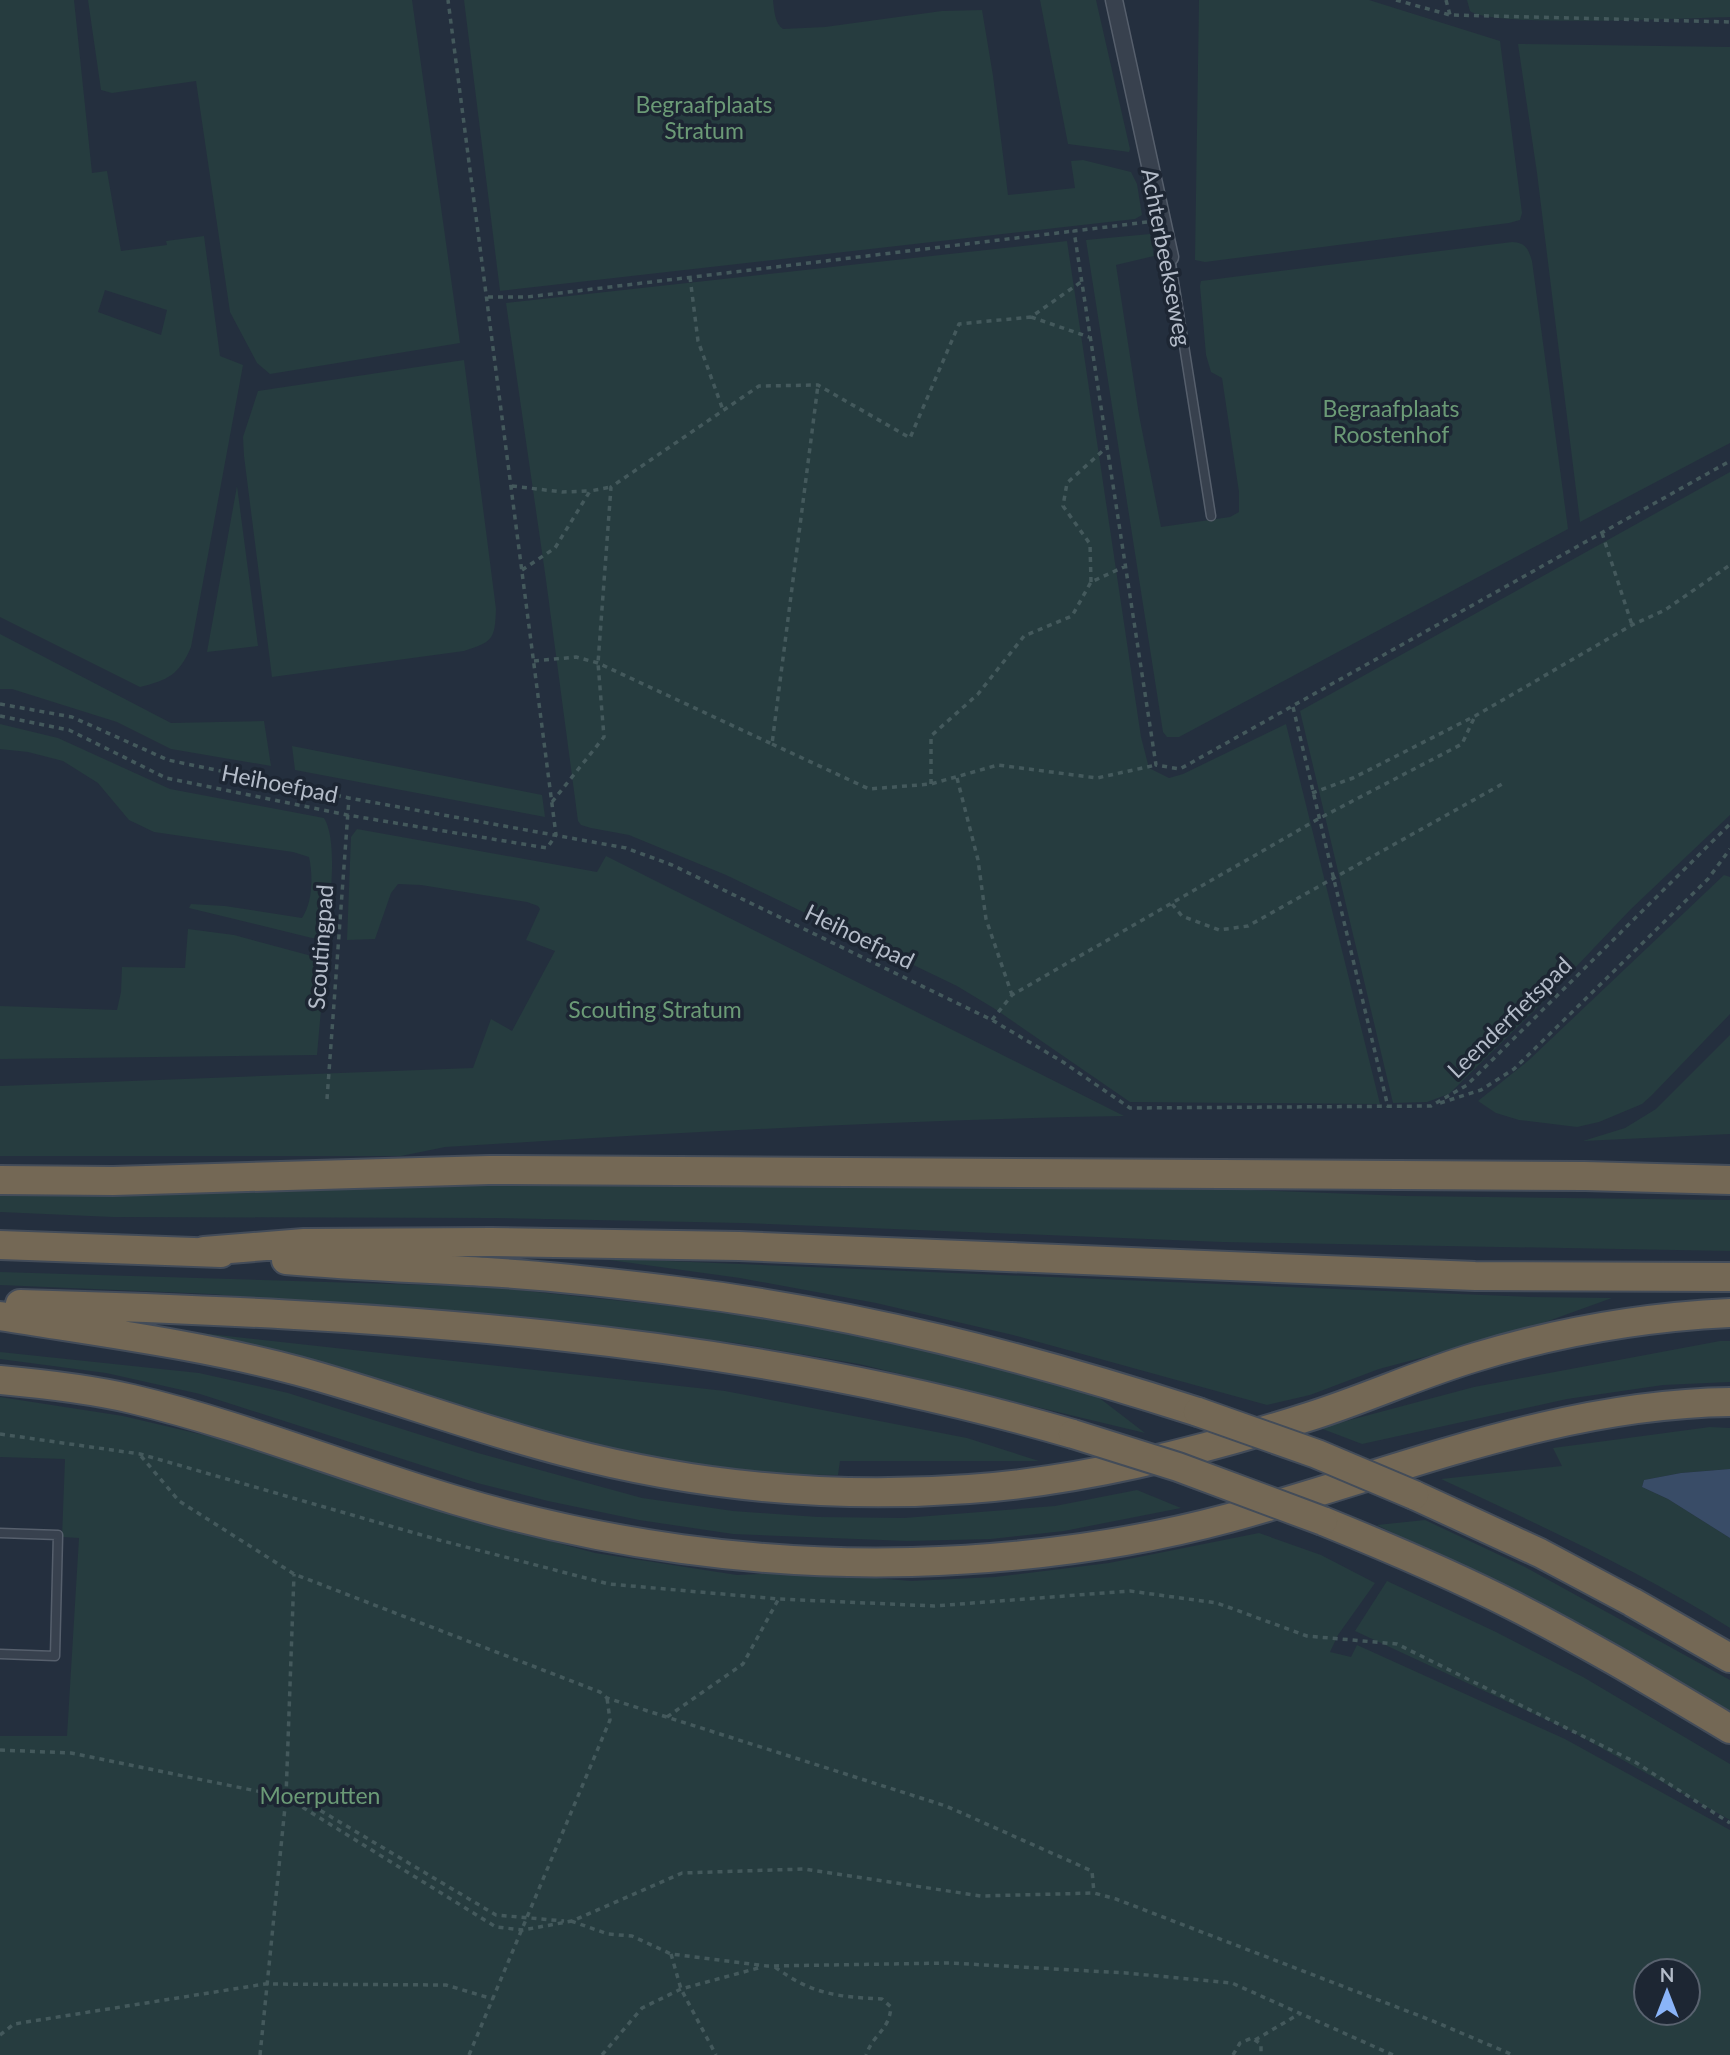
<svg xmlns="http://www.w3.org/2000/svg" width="1730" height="2055" viewBox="0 0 1730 2055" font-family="Lato,sans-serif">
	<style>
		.green { fill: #263c3f; fill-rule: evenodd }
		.water { fill: #394c67 }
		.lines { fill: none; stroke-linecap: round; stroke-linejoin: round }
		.lane-casing { stroke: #565f6c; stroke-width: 11 }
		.street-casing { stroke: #565f6c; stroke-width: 19 }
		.highway-casing { stroke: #434c59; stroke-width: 32 }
		.path { stroke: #44595c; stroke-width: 3.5; stroke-dasharray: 5 5; stroke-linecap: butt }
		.lane { stroke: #38414e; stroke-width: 8 }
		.street { stroke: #38414e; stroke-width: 16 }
		.highway { stroke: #746855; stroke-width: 28 }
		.highway-bridge-casing { stroke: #434c59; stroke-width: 32; stroke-linecap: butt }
		.highway-bridge { stroke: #746855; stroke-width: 28 }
		.labels { text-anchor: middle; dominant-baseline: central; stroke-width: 7; stroke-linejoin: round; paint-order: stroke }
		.park-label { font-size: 23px; fill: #6b9a76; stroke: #1d2633 }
		.street-label { font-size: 23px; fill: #b4bcc9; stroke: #1d2633 }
	</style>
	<rect width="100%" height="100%" fill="#242f3e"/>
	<path class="green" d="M 0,0 L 74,0 L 92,173 L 107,171 L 121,251 L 167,245 L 166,241 L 204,236 L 220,356 L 243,365 L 191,647 C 179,675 168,680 140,687 L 0,617 ZM 105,290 L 167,310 L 161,335 L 98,312 Z
		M 88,0 L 412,0 L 460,343 L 270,374 L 257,363 L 230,312 L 196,81 L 112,93 L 101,90 Z
		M 464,0 L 773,0 C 774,10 775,24 783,29 L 825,27 L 942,11 L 982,10 L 993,76 L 1008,195 L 1075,188 L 1071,161 L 1083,160 L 1131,172 L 1137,184 L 1142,215 L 1135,219 L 500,291 Z
		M 1040,0 L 1096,0 L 1130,149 L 1129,152 L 1068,144 Z
		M 1199,0 L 1369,0 L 1500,41 L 1522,213 L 1520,220 L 1509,223 L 1205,262 L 1195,260 Z
		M 1467,0 L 1730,0 L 1730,17 C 1690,18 1492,28 1470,11 Z
		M 1518,44 L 1730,47 L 1730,443 L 1580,522 L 1537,173 Z
		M 1150,234 L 1154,256 L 1116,265 L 1139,415 L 1161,527 L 1230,517 L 1239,512 L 1239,492 L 1222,378 L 1211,372 L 1206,355 L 1200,286 L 1201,281 L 1512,242 C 1526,243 1528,248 1532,261 L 1568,529 L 1179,737 L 1167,737 L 1163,732 L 1086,240 Z
		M 1067,241 L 1141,737 L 1149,768 L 1169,778 L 1183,774 L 1286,724 L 1380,1104 L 1130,1102 L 995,1009 L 957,986 L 726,875 L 629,835 L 591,828 L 581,825 L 578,821 L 546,580 L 506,303 Z
		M 464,360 L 496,609 C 495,639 493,642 464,651 L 272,677 L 244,456 L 243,437 L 258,391 Z
		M 1730,472 L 1730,815 L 1630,910 L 1535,1010 L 1449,1094 L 1427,1102 L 1393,1103 L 1300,711 Z
		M 237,486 L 258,646 L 207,652 Z
		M 0,634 L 171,723 L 264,721 L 271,766 L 171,749 L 117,722 L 12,689 L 0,689 Z
		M 0,724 L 58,738 L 170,789 L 324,818 C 339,842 329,910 326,939 L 312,938 L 189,908 L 191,904 L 225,906 L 302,918 C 313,902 313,875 309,857 L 293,852 L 154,832 L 129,820 L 98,783 L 63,761 L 28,752 L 0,749 Z
		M 292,746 L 542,795 L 545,817 L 295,770 Z
		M 357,829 L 597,872 L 606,856 L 1124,1116 C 898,1120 672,1133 445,1147 L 401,1156 L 0,1156 L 0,1086 L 473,1068 L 491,1019 L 512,1031 L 555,951 L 526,940 L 540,909 L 538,906 L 527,902 L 421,885 L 398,884 L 391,893 L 375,939 L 347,940 L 351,837 Z
		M 1724,875 L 1730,877 L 1730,1014 L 1652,1095 L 1642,1104 L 1599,1122 L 1577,1127 L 1519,1120 L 1496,1113 L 1478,1101 L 1529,1060 Z
		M 188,929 L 234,935 L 308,955 L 325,964 L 317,1055 L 0,1059 L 0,1006 L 117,1010 L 121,992 L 122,967 L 185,968 Z
		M 1730,1035 L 1730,1134 L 1583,1141 L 1625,1128 L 1656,1109 Z
		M 491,1181 L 964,1188 L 1224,1189 L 1406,1196 L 1730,1200 L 1730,1251 L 1222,1242 L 742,1223 L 492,1218 L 113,1217 L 0,1212 L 0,1191 Z
		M 595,1258 L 1530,1297 L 1612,1298 L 1515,1333 L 1379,1369 L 1310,1395 L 1267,1405 L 1013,1335 L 876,1303 L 740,1278 Z
		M 0,1272 L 488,1287 L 737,1313 L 875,1338 L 1001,1367 L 1089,1390 L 1145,1433 L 859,1364 L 736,1343 L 484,1315 L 210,1294 L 0,1285 Z
		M 200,1333 L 725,1391 L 967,1438 L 1039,1461 L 840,1461 L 838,1475 L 739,1474 L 657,1461 L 568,1439 L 307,1359 Z
		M 1720,1341 L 1730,1341 L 1730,1382 L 1663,1385 L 1567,1399 L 1362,1444 L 1320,1428 L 1474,1387 Z
		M 0,1352 L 199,1373 L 288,1393 L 478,1453 L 642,1498 L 733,1511 L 818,1517 L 904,1518 L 1055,1506 L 1137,1490 L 1181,1508 L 1064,1531 L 991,1539 L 907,1541 L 733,1534 L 639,1520 L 548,1501 L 477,1483 L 200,1394 L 106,1373 L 0,1359 Z
		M 0,1397 L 123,1416 L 208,1436 L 517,1532 L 595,1553 L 737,1575 L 804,1572 L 911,1581 L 995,1577 L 1109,1563 L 1259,1533 L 1321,1555 L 1375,1583 L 1338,1635 L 1330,1652 L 1351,1657 L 1357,1645 L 1565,1739 L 1730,1830 L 1730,2055 L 0,2055 L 0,1736 L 67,1736 L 79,1538 L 62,1537 L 65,1459 L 0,1457 ZM 1646,1971 L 1688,1971 L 1688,2013 L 1646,2013 Z
		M 1710,1427 L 1730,1428 L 1730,1469 L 1681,1473 L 1644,1480 L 1642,1487 L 1668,1499 L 1730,1538 L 1730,1628 C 1639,1570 1539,1525 1441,1479 L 1562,1466 L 1553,1448 Z
		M 1425,1520 L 1525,1567 L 1730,1680 L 1730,1714 L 1601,1638 L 1377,1525 Z
		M 1387,1581 L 1496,1632 L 1583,1677 L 1730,1764 L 1730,1820 L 1571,1731 L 1355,1631 Z"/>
	<path class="water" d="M 1730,1469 L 1730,1538 L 1668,1499 L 1642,1487 L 1644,1480 L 1681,1473 Z"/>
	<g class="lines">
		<defs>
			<path id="lane" d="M 1170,257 L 1211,516
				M 0,1533 L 58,1535 L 55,1656 L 0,1654"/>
			<path id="street" d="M 1114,0 L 1170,257"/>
			<path id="highway" d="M 0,1180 L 113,1181 L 489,1170 L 1585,1176 L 1730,1180
				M 0,1245 L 221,1253
				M 204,1251 L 304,1243 L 492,1242 L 739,1246 L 1475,1276 L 1730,1277
				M 286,1260 C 353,1266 420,1268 487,1272 C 551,1276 614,1283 677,1291 C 857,1313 1027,1357 1198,1412
				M 20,1304 C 376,1314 729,1334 1073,1434
				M 0,1316 C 99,1332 201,1345 298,1371 C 387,1395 473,1428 562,1451 C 694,1486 833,1499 969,1489 C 1084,1481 1199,1452 1308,1417 C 1365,1399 1419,1374 1476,1357 C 1558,1332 1644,1317 1730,1313
				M 0,1380 C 44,1384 89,1389 132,1399 C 242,1425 347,1468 455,1500 C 602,1544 759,1566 912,1562 C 1019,1559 1125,1546 1229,1518 C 1395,1473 1555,1404 1730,1402
				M 1414,1495 L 1540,1553 L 1632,1602 L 1730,1658
				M 1323,1521 C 1387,1547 1451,1574 1512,1605 C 1587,1643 1658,1686 1730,1729"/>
		</defs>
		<use href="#lane" class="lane-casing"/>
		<use href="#street" class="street-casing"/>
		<use href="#highway" class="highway-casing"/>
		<path class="path" d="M 1396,0 L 1450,15 L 1730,22
			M 1446,0 L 1450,15
			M 1147,222 L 1074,231 L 1156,765 L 1180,769 L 1730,461
			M 690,277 L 698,341 L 723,410
			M 488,297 L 527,297 L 1074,231
			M 1031,317 L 1089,337
			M 512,486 L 562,492 L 590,491
			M 1602,533 L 1632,625
			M 522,570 L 555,548 L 590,491 L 611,487
			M 1091,582 L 1090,544 L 1063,506 L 1067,483 L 1107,447
			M 534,661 L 576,657 L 598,663 L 772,744 L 818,385
			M 0,704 L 72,717 L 168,760 L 349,798 L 626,848 L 672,865 L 992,1020 L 1063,1062 L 1130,1108 L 1431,1106 L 1467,1085 L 1730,824
			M 1293,707 L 1388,1107
			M 0,716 L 69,730 L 166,778 L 347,815 L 547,848 L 556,835 L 448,0
			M 772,744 L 869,789 L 931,784 L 998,765 L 1097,778 L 1156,765
			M 957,778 L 978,860 L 986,919 L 1012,995
			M 931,784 L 931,736 L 978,694 L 1024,636 L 1072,616 L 1091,582 L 1126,566
			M 1312,793 L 1353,778 L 1475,716 L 1632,625 L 1665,610 L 1730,565
			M 552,802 L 604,737 L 598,663 L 611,487 L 759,386 L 818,385 L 910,438 L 959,324 L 1031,317 L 1081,282
			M 1172,904 L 1182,916 L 1219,930 L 1248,926 L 1504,783
			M 992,1020 L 1012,995 L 1318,819 L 1462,744 L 1475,716
			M 327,1099 L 349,798
			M 1440,1103 L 1481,1090 L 1514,1069 L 1708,879 L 1730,849
			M 0,1434 L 140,1454 L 439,1540 L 609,1584 L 779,1599 L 934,1606 L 1130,1591 L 1217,1603 L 1307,1636 L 1397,1644 L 1635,1762 L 1730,1823
			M 141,1456 L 179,1501 L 294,1574 L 600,1692 L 607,1698 L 946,1806 L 1092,1871 L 1094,1893
			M 667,1717 L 743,1664 L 778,1600
			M 0,1750 L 71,1753 L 286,1797 L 496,1927 L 523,1930 L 572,1921 L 682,1873 L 804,1869 L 981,1896 L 1094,1893 L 1116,1899 L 1433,2021 L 1513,2055
			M 286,1790 L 496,1915 L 564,1921
			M 571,1921 L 608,1934 L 632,1936 L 671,1954 L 767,1966 L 950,1963 L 1126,1973 L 1232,1983 L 1393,2055
			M 671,1954 L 681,1989 L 716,2055
			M 775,1967 C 811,1994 838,1997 882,1999 L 891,2007 C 889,2031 874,2033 866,2055
			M 0,2035 L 14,2024 L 265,1984 L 446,1985 L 493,1999
			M 1255,2040 L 1299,2014
			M 260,2055 L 286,1797 L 294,1574
			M 469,2055 L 610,1720 L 607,1698
			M 602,2055 L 642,2008 L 681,1989 L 762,1967
			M 1233,2055 L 1240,2043 L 1252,2038 L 1261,2044 L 1261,2055"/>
		<use href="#lane" class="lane"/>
		<use href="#street" class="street"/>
		<use href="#highway" class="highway"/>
		<defs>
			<path id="highway-bridge" d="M 1198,1412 L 1317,1454 L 1414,1495
				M 1073,1434 L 1178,1467 L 1323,1521"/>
		</defs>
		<use href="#highway-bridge" class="highway-bridge-casing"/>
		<use href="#highway-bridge" class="highway-bridge"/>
	</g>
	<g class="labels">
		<g class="park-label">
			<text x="704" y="104">Begraafplaats<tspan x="704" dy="26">Stratum</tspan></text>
			<text x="1391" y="408">Begraafplaats<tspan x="1391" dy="26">Roostenhof</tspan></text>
			<text x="655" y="1009">Scouting Stratum</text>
			<text x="320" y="1795">Moerputten</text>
		</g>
		<g class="street-label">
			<text transform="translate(1167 257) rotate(79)">Achterbeekseweg</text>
			<text transform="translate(280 783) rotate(11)">Heihoefpad</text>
			<text transform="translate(860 936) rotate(26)">Heihoefpad</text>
			<text transform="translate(320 947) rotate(-86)">Scoutingpad</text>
			<text transform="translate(1509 1017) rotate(-44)">Leenderfietspad</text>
		</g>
	</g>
	<g transform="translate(1667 1992)"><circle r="33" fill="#1d2633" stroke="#59626f" stroke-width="2"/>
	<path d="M0-5L12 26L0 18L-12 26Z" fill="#8ab4f8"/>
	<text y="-10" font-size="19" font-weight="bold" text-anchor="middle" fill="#b4bcc9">N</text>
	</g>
</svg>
